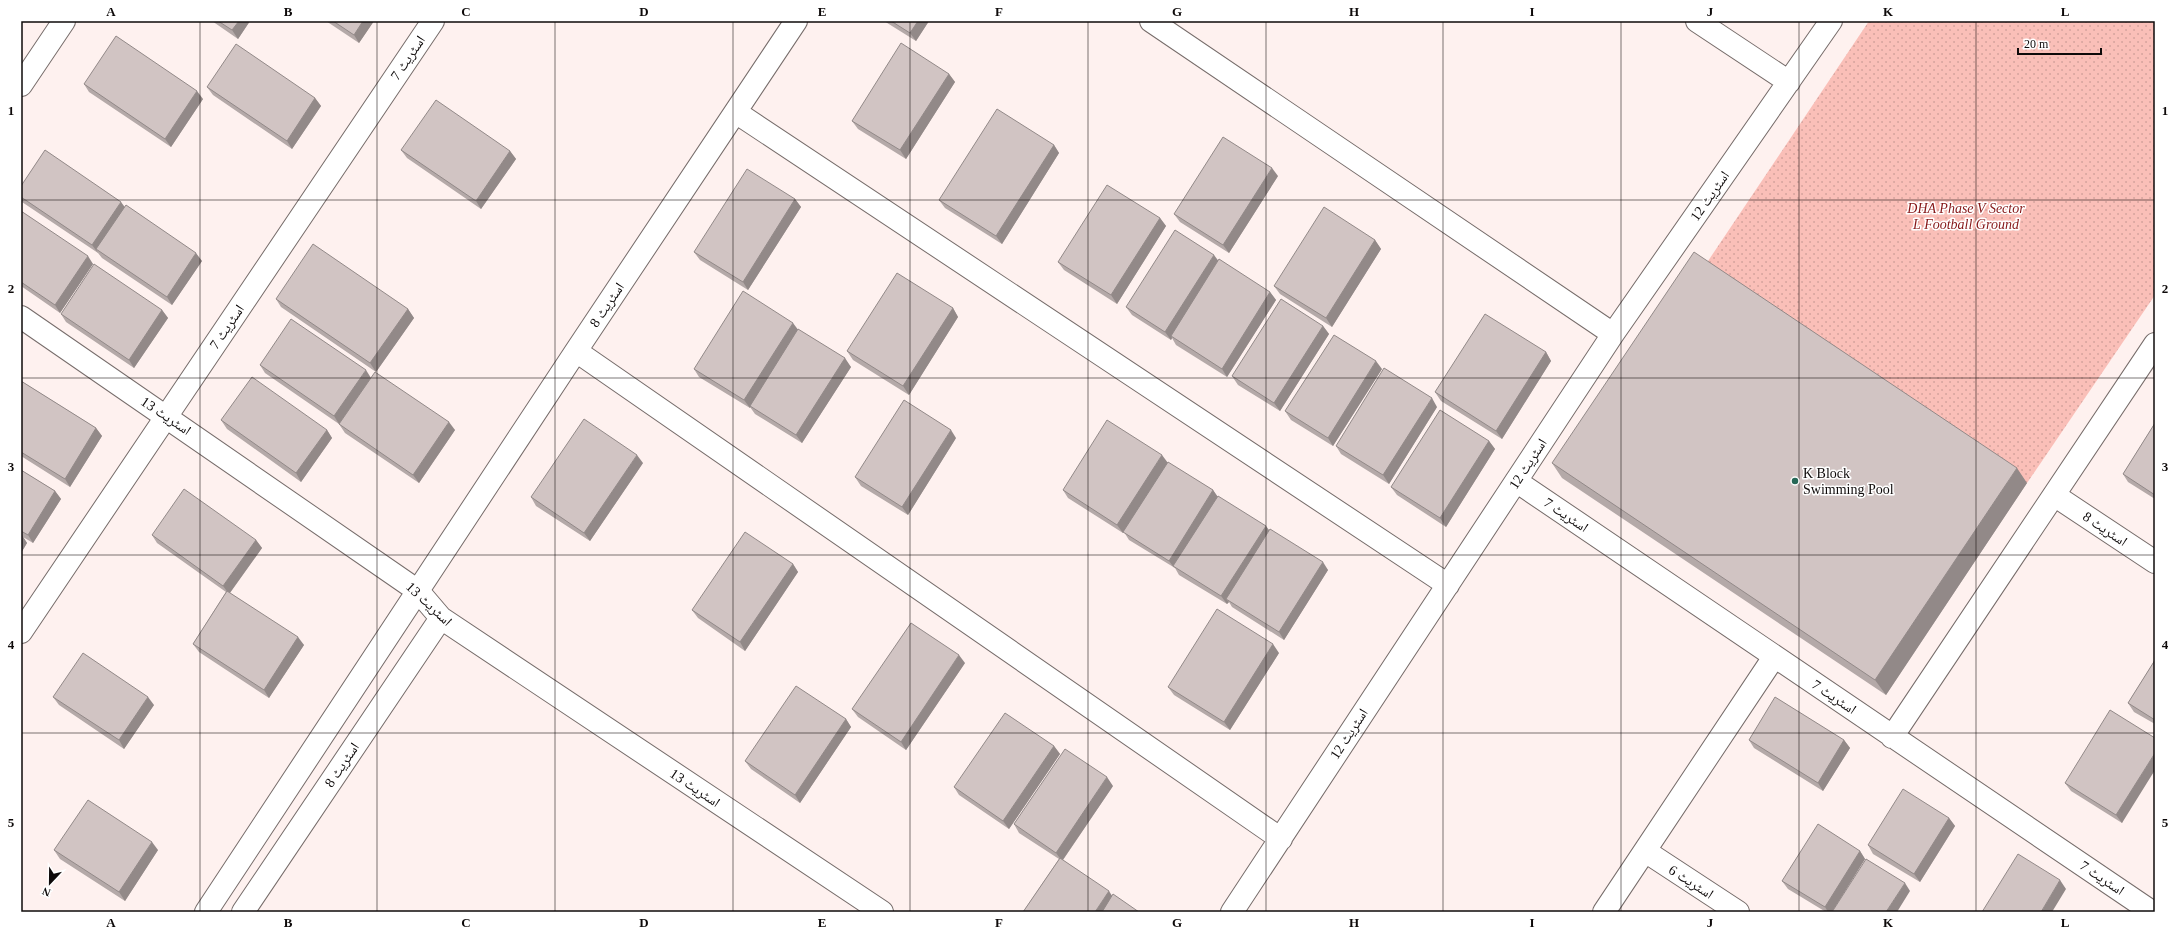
<svg xmlns="http://www.w3.org/2000/svg" width="2176" height="933" viewBox="0 0 2176 933" font-family="'Times New Roman','Noto Naskh Arabic',serif">
	<style>
		.green { fill: url(#green-dots) }
		.lines { fill: none; stroke-linecap: round; stroke-linejoin: round }
		.minor-casing { stroke: #766c6a; stroke-width: 24 }
		.minor { stroke: #fff; stroke-width: 22 }
		.wall { fill: #b4a9a8 }
		.shaded-wall { fill: #928988 }
		.building { fill: #d1c4c3; stroke: #928988 }
		.grid { fill: none; stroke: #0e0a0a; stroke-width: 1; stroke-opacity: 0.55 }
		.poi-dot { fill: #266857; stroke: #fff; stroke-width: 1.5 }
		.labels { text-anchor: middle; dominant-baseline: central; stroke-width: 3; stroke-linejoin: round; paint-order: stroke }
		.street-label { font-size: 14px; fill: #0e0a0a; stroke: #fff }
		.park-label { font-size: 14px; font-style: italic; fill: #861718; stroke: #fff }
		.poi-label { font-size: 14px; fill: #0e0a0a; stroke: #fff; text-anchor: start }
		.neatline { fill: none; stroke: #0e0a0a; stroke-width: 1.5 }
		.grid-label { font-size: 13px; text-anchor: middle; font-weight: bold; fill: #0e0a0a }
	</style>
	<defs>
		<pattern id="green-dots" width="8" height="8" patternUnits="userSpaceOnUse"><rect width="8" height="8" fill="#fabfb8"/><path d="M2 2h.1M6 6h.1" fill="none" stroke="#d5a39d" stroke-width="1.8" stroke-linecap="round"/></pattern>
	</defs>
	<rect width="100%" height="100%" fill="#fef1ef"/>
	<path class="green" d="M 1869,21 L 2155,21 L 2155,295 L 2027,483 L 1704,267 Z"/>
	<g class="lines">
		<defs>
			<path id="minor" d="M 1151,21 L 1613,334
				M 1697,21 L 1789,82
				M 21,85 L 64,21
				M 737,113 L 1448,585
				M 21,317 L 418,591 L 441,618 L 882,912
				M 576,351 L 1281,839
				M 1516,481 L 2152,912
				M 2054,495 L 2155,562
				M 21,632 L 433,21
				M 1892,737 L 2155,344
				M 1645,851 L 1738,912
				M 206,912 L 576,351 L 796,21
				M 243,912 L 441,618
				M 1232,912 L 1613,334 L 1831,21
				M 1604,912 L 1774,657"/>
		</defs>
		<use href="#minor" class="minor-casing"/>
		<use href="#minor" class="minor"/>
	</g>
	<path class="wall" d="M 212,21 L 250,21 L 238,39 Z
		M 326,21 L 374,21 L 359,43 Z
		M 884,21 L 929,21 L 916,41 Z
		M 949,74 L 955,82 L 906,159 L 858,129 L 852,121 Z
		M 84,84 L 203,99 L 171,147 L 89,92 Z
		M 207,87 L 315,98 L 321,106 L 292,149 L 213,95 Z
		M 1054,145 L 1059,153 L 1002,244 L 945,208 L 939,200 Z
		M 401,150 L 510,151 L 516,159 L 481,209 L 407,158 Z
		M 1278,176 L 1229,253 L 1180,222 L 1174,214 Z
		M 21,186 L 125,207 L 202,261 L 172,305 L 102,258 L 98,253 L 22,202 L 21,201 Z
		M 795,199 L 801,207 L 748,290 L 700,260 L 694,252 Z
		M 21,211 L 93,264 L 60,313 L 21,286 Z
		M 1160,218 L 1166,226 L 1117,304 L 1064,270 L 1058,262 Z
		M 1375,240 L 1381,249 L 1332,327 L 1280,294 L 1274,286 Z
		M 1218,261 L 1270,292 L 1276,300 L 1227,377 L 1176,345 L 1172,338 L 1171,340 L 1132,315 L 1126,307 Z
		M 276,299 L 408,309 L 414,318 L 376,372 L 281,307 Z
		M 953,308 L 958,317 L 909,395 L 853,360 L 847,351 Z
		M 162,310 L 168,318 L 134,368 L 66,322 L 61,314 Z
		M 1323,326 L 1329,334 L 1280,411 L 1238,385 L 1232,376 Z
		M 798,330 L 851,367 L 802,443 L 755,414 L 750,407 L 750,408 L 699,377 L 694,369 Z
		M 1546,352 L 1551,361 L 1502,439 L 1441,401 L 1435,392 Z
		M 260,365 L 371,378 L 455,430 L 419,483 L 345,433 L 339,424 L 265,373 Z
		M 1382,369 L 1333,446 L 1291,420 L 1285,411 Z
		M 21,381 L 96,428 L 102,436 L 70,487 L 21,456 Z
		M 1437,407 L 1389,484 L 1341,454 L 1336,446 Z
		M 221,420 L 327,430 L 332,438 L 301,482 L 227,429 Z
		M 2155,423 L 2155,499 L 2128,482 L 2123,474 Z
		M 956,438 L 908,515 L 861,486 L 855,477 Z
		M 1489,441 L 1495,449 L 1446,527 L 1397,495 L 1391,487 Z
		M 643,463 L 590,541 L 536,506 L 531,497 Z
		M 1167,463 L 1213,490 L 1218,497 L 1328,570 L 1284,640 L 1232,607 L 1229,602 L 1227,604 L 1179,575 L 1175,568 L 1129,540 L 1124,532 L 1123,533 L 1068,498 L 1063,490 Z
		M 1552,463 L 2027,483 L 1886,695 L 1562,478 Z
		M 21,470 L 55,491 L 61,499 L 33,543 L 23,537 L 27,543 L 21,553 Z
		M 152,535 L 256,540 L 262,548 L 230,593 L 304,645 L 269,698 L 199,652 L 193,644 L 226,592 L 157,543 Z
		M 793,564 L 798,572 L 745,651 L 698,618 L 692,610 Z
		M 1279,653 L 1230,730 L 1174,695 L 1168,687 Z
		M 2155,660 L 2155,724 L 2134,712 L 2128,703 Z
		M 965,663 L 906,750 L 858,717 L 852,709 Z
		M 53,697 L 154,705 L 124,749 L 59,705 Z
		M 846,719 L 851,727 L 800,803 L 751,769 L 745,761 Z
		M 2155,738 L 2122,823 L 2071,791 L 2065,783 Z
		M 1749,740 L 1844,740 L 1850,748 L 1823,791 L 1754,748 Z
		M 1054,746 L 1060,754 L 1009,829 L 959,795 L 954,787 Z
		M 1113,786 L 1063,860 L 1112,896 L 1023,912 L 1059,859 L 1019,833 L 1014,824 Z
		M 1949,818 L 1955,826 L 1920,882 L 1873,854 L 1868,845 Z
		M 54,850 L 158,850 L 125,901 L 60,859 Z
		M 1860,851 L 1865,859 L 1832,912 L 1826,912 L 1788,889 L 1782,881 Z"/>
	<path class="shaded-wall" d="M 239,21 L 250,21 L 238,39 L 232,30 Z
		M 363,21 L 374,21 L 359,43 L 354,35 Z
		M 918,21 L 929,21 L 916,41 L 910,33 Z
		M 949,74 L 955,82 L 906,159 L 900,150 Z
		M 197,91 L 203,99 L 171,147 L 165,139 Z
		M 315,98 L 321,106 L 292,149 L 287,141 Z
		M 1054,145 L 1059,153 L 1002,244 L 996,236 Z
		M 510,151 L 516,159 L 481,209 L 476,201 Z
		M 1272,168 L 1278,176 L 1229,253 L 1223,245 Z
		M 795,199 L 801,207 L 748,290 L 743,282 Z
		M 121,202 L 127,210 L 96,249 L 98,253 L 92,245 Z
		M 1160,218 L 1166,226 L 1117,304 L 1111,295 Z
		M 1375,240 L 1381,249 L 1332,327 L 1326,318 Z
		M 196,253 L 202,261 L 172,305 L 167,297 Z
		M 1214,255 L 1220,263 L 1171,336 L 1172,338 L 1171,340 L 1165,332 Z
		M 88,256 L 93,264 L 60,313 L 55,305 Z
		M 1270,292 L 1276,300 L 1227,377 L 1222,369 Z
		M 953,308 L 958,317 L 909,395 L 903,386 Z
		M 408,309 L 414,318 L 376,372 L 370,363 Z
		M 162,310 L 168,318 L 134,368 L 129,360 Z
		M 793,323 L 799,331 L 750,408 L 744,400 Z
		M 1323,326 L 1329,334 L 1280,411 L 1274,403 Z
		M 1546,352 L 1551,361 L 1502,439 L 1496,431 Z
		M 845,358 L 851,367 L 802,443 L 796,435 Z
		M 1376,361 L 1382,369 L 1333,446 L 1328,438 Z
		M 366,370 L 371,378 L 339,424 L 334,416 Z
		M 1432,398 L 1437,407 L 1389,484 L 1383,475 Z
		M 449,422 L 455,430 L 419,483 L 413,475 Z
		M 96,428 L 102,436 L 70,487 L 65,479 Z
		M 327,430 L 332,438 L 301,482 L 296,473 Z
		M 951,430 L 956,438 L 908,515 L 902,507 Z
		M 1489,441 L 1495,449 L 1446,527 L 1440,518 Z
		M 637,455 L 643,463 L 590,541 L 584,533 Z
		M 1162,455 L 1168,463 L 1123,533 L 1117,525 Z
		M 2017,468 L 2027,483 L 1886,695 L 1875,680 Z
		M 1213,490 L 1219,499 L 1173,566 L 1175,569 L 1169,561 Z
		M 55,491 L 61,499 L 33,543 L 28,535 Z
		M 1266,526 L 1272,534 L 1226,599 L 1229,602 L 1227,604 L 1221,596 Z
		M 22,535 L 27,543 L 21,553 L 21,536 Z
		M 256,540 L 262,548 L 229,594 L 223,586 Z
		M 1323,562 L 1328,570 L 1284,640 L 1279,632 Z
		M 793,564 L 798,572 L 745,651 L 740,642 Z
		M 298,637 L 304,645 L 269,698 L 264,690 Z
		M 1273,644 L 1279,653 L 1230,730 L 1224,722 Z
		M 959,655 L 965,663 L 906,750 L 901,742 Z
		M 148,697 L 154,705 L 124,749 L 119,740 Z
		M 846,719 L 851,727 L 800,803 L 795,795 Z
		M 1844,740 L 1850,748 L 1823,791 L 1818,783 Z
		M 1054,746 L 1060,754 L 1009,829 L 1003,821 Z
		M 2155,753 L 2155,770 L 2122,823 L 2116,815 Z
		M 1107,777 L 1113,786 L 1062,861 L 1056,853 Z
		M 1949,818 L 1955,826 L 1920,882 L 1914,874 Z
		M 152,842 L 158,850 L 125,901 L 119,892 Z
		M 1860,851 L 1865,859 L 1832,912 L 1828,912 L 1825,907 Z
		M 2060,880 L 2066,889 L 2052,912 L 2041,912 Z
		M 1905,883 L 1910,891 L 1897,912 L 1886,912 Z
		M 1109,891 L 1114,899 L 1106,912 L 1095,912 Z"/>
	<path class="building" d="M 218,21 L 239,21 L 232,30 Z
		M 333,21 L 363,21 L 354,35 Z
		M 891,21 L 918,21 L 910,33 Z
		M 116,36 L 197,91 L 165,139 L 84,84 Z
		M 901,43 L 949,74 L 900,150 L 852,121 Z
		M 236,44 L 315,98 L 287,141 L 207,87 Z
		M 436,100 L 510,151 L 476,201 L 401,150 Z
		M 997,109 L 1054,145 L 996,236 L 939,200 Z
		M 1223,137 L 1272,168 L 1223,245 L 1174,214 Z
		M 45,150 L 121,202 L 92,245 L 21,197 L 21,186 Z
		M 747,169 L 795,199 L 743,282 L 694,252 Z
		M 1107,185 L 1160,218 L 1111,295 L 1058,262 Z
		M 126,205 L 196,253 L 167,297 L 96,249 Z
		M 1324,207 L 1375,240 L 1326,318 L 1274,286 Z
		M 21,211 L 88,256 L 55,305 L 21,282 Z
		M 1175,230 L 1214,255 L 1165,332 L 1126,307 Z
		M 313,244 L 408,309 L 370,363 L 276,299 Z
		M 1694,252 L 2017,468 L 1875,680 L 1552,463 Z
		M 1219,259 L 1270,292 L 1222,369 L 1171,336 Z
		M 94,264 L 162,310 L 129,360 L 61,314 Z
		M 897,273 L 953,308 L 903,386 L 847,351 Z
		M 743,291 L 793,323 L 744,400 L 694,369 Z
		M 1281,299 L 1323,326 L 1274,403 L 1232,376 Z
		M 1485,314 L 1546,352 L 1496,431 L 1435,392 Z
		M 291,319 L 366,370 L 334,416 L 260,365 Z
		M 798,329 L 845,358 L 796,435 L 750,406 Z
		M 1334,335 L 1376,361 L 1328,438 L 1285,411 Z
		M 1384,368 L 1432,398 L 1383,475 L 1336,446 Z
		M 375,372 L 449,422 L 413,475 L 339,424 Z
		M 252,377 L 327,430 L 296,473 L 221,420 Z
		M 21,381 L 96,428 L 65,479 L 21,452 Z
		M 904,400 L 951,430 L 902,507 L 855,477 Z
		M 1440,410 L 1489,441 L 1440,518 L 1391,487 Z
		M 584,419 L 637,455 L 584,533 L 531,497 Z
		M 1107,420 L 1162,455 L 1117,525 L 1063,490 Z
		M 2155,423 L 2155,495 L 2123,474 Z
		M 1168,462 L 1213,490 L 1169,561 L 1123,532 Z
		M 21,470 L 55,491 L 28,535 L 21,531 Z
		M 184,489 L 256,540 L 223,586 L 152,535 Z
		M 1218,496 L 1266,526 L 1221,596 L 1173,566 Z
		M 1270,529 L 1323,562 L 1279,632 L 1226,599 Z
		M 745,532 L 793,564 L 740,642 L 692,610 Z
		M 227,591 L 298,637 L 264,690 L 193,644 Z
		M 1217,609 L 1273,644 L 1224,722 L 1168,687 Z
		M 911,623 L 959,655 L 901,742 L 852,709 Z
		M 83,653 L 148,697 L 119,740 L 53,697 Z
		M 2155,660 L 2155,720 L 2128,703 Z
		M 796,686 L 846,719 L 795,795 L 745,761 Z
		M 1775,697 L 1844,740 L 1818,783 L 1749,740 Z
		M 2110,710 L 2155,738 L 2155,753 L 2116,815 L 2065,783 Z
		M 1005,713 L 1054,746 L 1003,821 L 954,787 Z
		M 1065,749 L 1107,777 L 1056,853 L 1014,824 Z
		M 1903,789 L 1949,818 L 1914,874 L 1868,845 Z
		M 88,800 L 152,842 L 119,892 L 54,850 Z
		M 1818,824 L 1860,851 L 1825,907 L 1782,881 Z
		M 2018,854 L 2060,880 L 2041,912 L 1982,912 Z
		M 1060,858 L 1109,891 L 1095,912 L 1023,912 Z
		M 1866,859 L 1905,883 L 1886,912 L 1832,912 Z
		M 1113,894 L 1139,912 L 1102,912 Z"/>
	<path class="grid" d="M 200,21 L 200,912M 377,21 L 377,912M 555,21 L 555,912M 733,21 L 733,912M 910,21 L 910,912M 1088,21 L 1088,912M 1266,21 L 1266,912M 1443,21 L 1443,912M 1621,21 L 1621,912M 1799,21 L 1799,912M 1976,21 L 1976,912M 21,200 L 2155,200M 21,378 L 2155,378M 21,555 L 2155,555M 21,733 L 2155,733"/>
	<circle class="poi-dot" cx="1795" cy="481" r="4"/>
	<g class="labels">
		<g class="street-label">
			<text transform="translate(408 58) rotate(-56)">اسٹریٹ 7</text>
			<text transform="translate(1710 196) rotate(-55)">اسٹریٹ 12</text>
			<text transform="translate(607 305) rotate(-56)">اسٹریٹ 8</text>
			<text transform="translate(227 327) rotate(-56)">اسٹریٹ 7</text>
			<text transform="translate(166 416) rotate(34)">اسٹریٹ 13</text>
			<text transform="translate(1528 464) rotate(-57)">اسٹریٹ 12</text>
			<text transform="translate(1566 515) rotate(34)">اسٹریٹ 7</text>
			<text transform="translate(2105 529) rotate(34)">اسٹریٹ 8</text>
			<text transform="translate(429 604) rotate(43)">اسٹریٹ 13</text>
			<text transform="translate(1834 697) rotate(34)">اسٹریٹ 7</text>
			<text transform="translate(1349 734) rotate(-57)">اسٹریٹ 12</text>
			<text transform="translate(342 765) rotate(-56)">اسٹریٹ 8</text>
			<text transform="translate(695 788) rotate(34)">اسٹریٹ 13</text>
			<text transform="translate(2102 878) rotate(34)">اسٹریٹ 7</text>
			<text transform="translate(1691 882) rotate(33)">اسٹریٹ 6</text>
		</g>
		<g class="park-label">
			<text x="1966" y="208">DHA Phase V Sector<tspan x="1966" dy="16">L Football Ground</tspan></text>
		</g>
		<g class="poi-label">
			<text x="1803" y="473">K Block<tspan x="1803" dy="16">Swimming Pool</tspan></text>
		</g>
	</g>
	<rect width="2176" height="933" fill="none" stroke="#ffffff" stroke-width="44"/>
	<g transform="translate(50 883) rotate(202)" stroke="#ffffff" stroke-width="3" paint-order="stroke">
	<path d="M0-3L7 15L0 10L-7 15Z" fill="#0e0a0a"/>
	<text y="-6" font-size="11" font-weight="bold" text-anchor="middle" fill="#0e0a0a">N</text>
	</g>
	<path d="M2018 48v6h83v-6" fill="none" stroke="#0e0a0a" stroke-width="2"/>
	<text x="2024" y="48" font-size="12" fill="#0e0a0a" stroke="#ffffff" stroke-width="3" paint-order="stroke">20 m</text>
	<rect x="22" y="22" width="2132" height="889" class="neatline"/>
	<g class="grid-label">
		<text x="111" y="16">A</text>
		<text x="288" y="16">B</text>
		<text x="466" y="16">C</text>
		<text x="644" y="16">D</text>
		<text x="822" y="16">E</text>
		<text x="999" y="16">F</text>
		<text x="1177" y="16">G</text>
		<text x="1354" y="16">H</text>
		<text x="1532" y="16">I</text>
		<text x="1710" y="16">J</text>
		<text x="1888" y="16">K</text>
		<text x="2065" y="16">L</text>
		<text x="11" y="115">1</text>
		<text x="2165" y="115">1</text>
		<text x="11" y="293">2</text>
		<text x="2165" y="293">2</text>
		<text x="11" y="471">3</text>
		<text x="2165" y="471">3</text>
		<text x="11" y="649">4</text>
		<text x="2165" y="649">4</text>
		<text x="11" y="827">5</text>
		<text x="2165" y="827">5</text>
		<text x="111" y="927">A</text>
		<text x="288" y="927">B</text>
		<text x="466" y="927">C</text>
		<text x="644" y="927">D</text>
		<text x="822" y="927">E</text>
		<text x="999" y="927">F</text>
		<text x="1177" y="927">G</text>
		<text x="1354" y="927">H</text>
		<text x="1532" y="927">I</text>
		<text x="1710" y="927">J</text>
		<text x="1888" y="927">K</text>
		<text x="2065" y="927">L</text>
	</g>
</svg>
